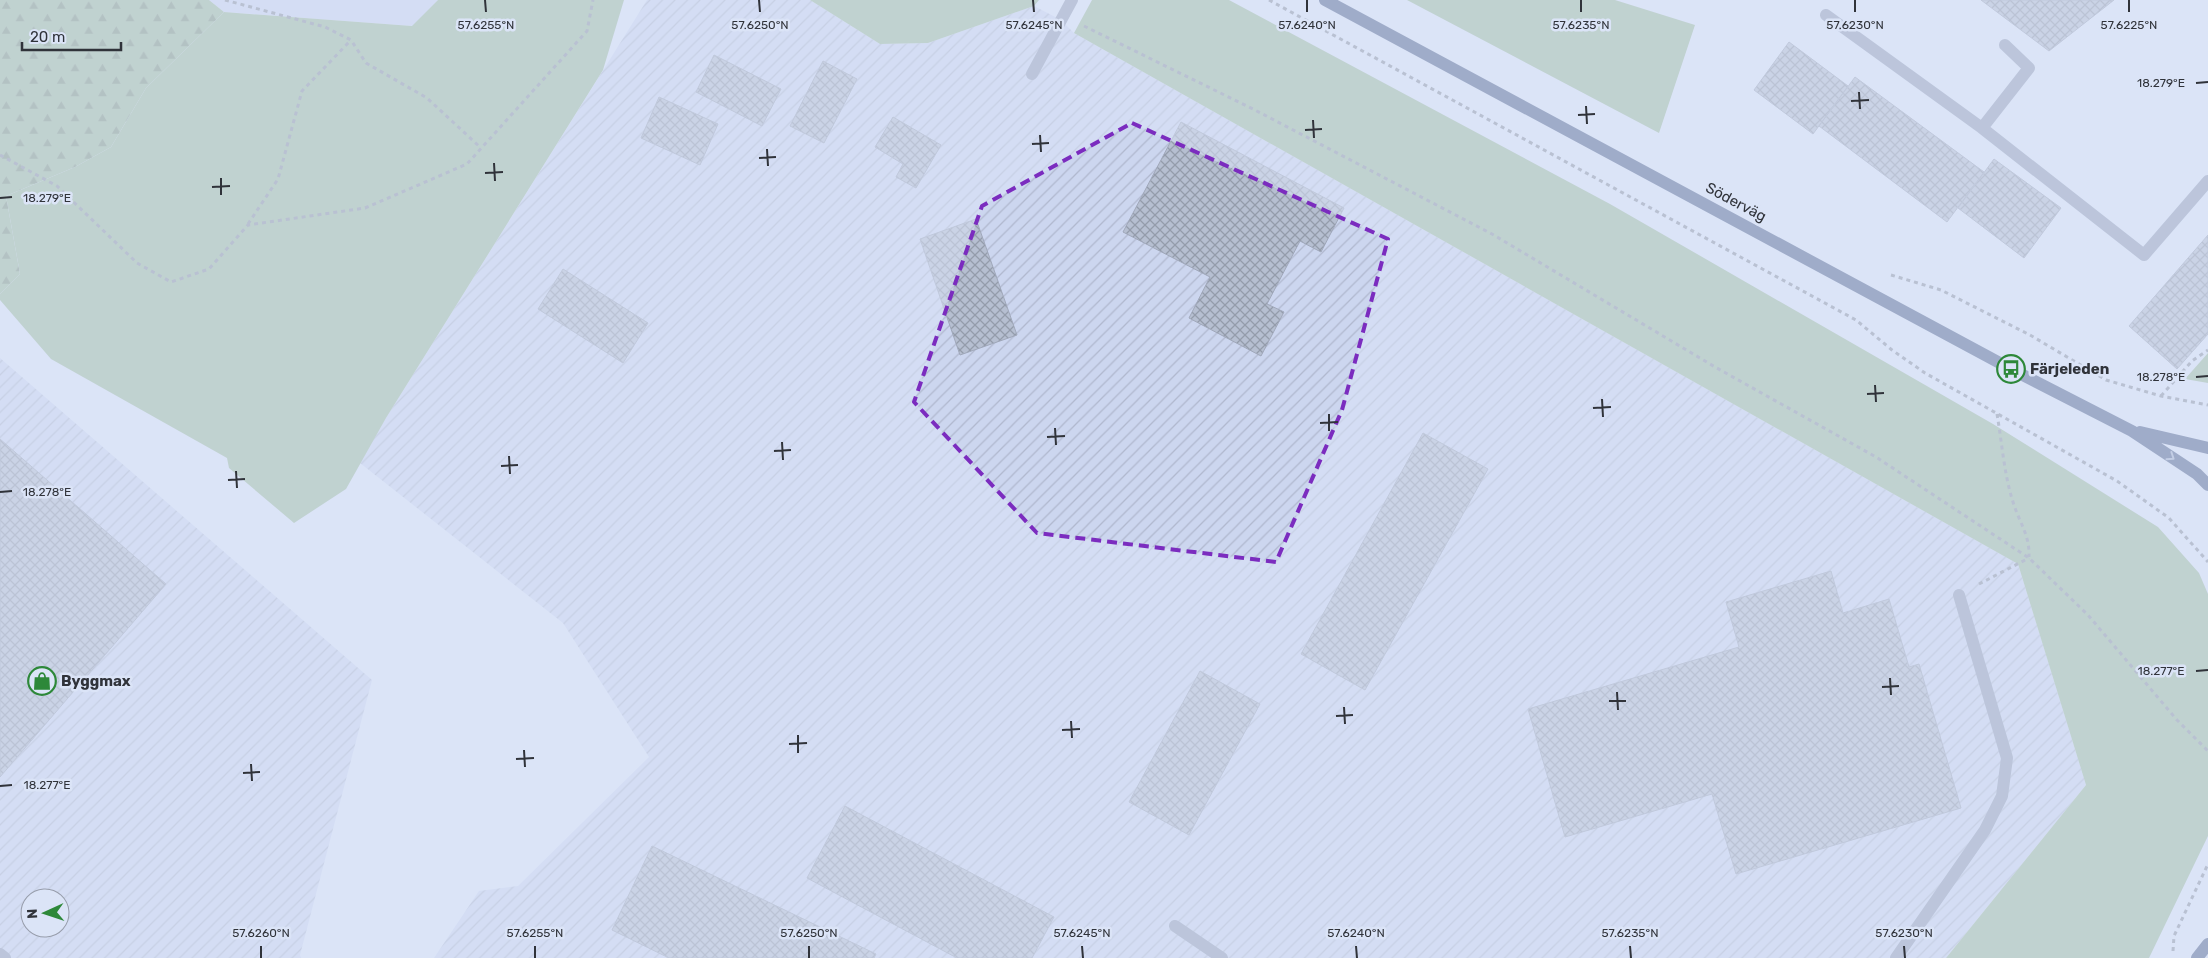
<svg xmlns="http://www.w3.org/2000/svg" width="2208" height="958" viewBox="0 0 2208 958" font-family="Rubik,sans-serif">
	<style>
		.built { fill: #ccd6ef }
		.industrial { fill: url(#industrial-furrows); fill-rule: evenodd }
		.grass { fill: #a1bca1 }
		.forest { fill: url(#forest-firs) }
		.building { fill: url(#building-cross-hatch); stroke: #a0a8ba }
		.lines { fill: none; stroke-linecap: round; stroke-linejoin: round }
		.path { stroke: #9097a5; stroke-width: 3; stroke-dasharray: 4 4; stroke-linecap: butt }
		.minor { stroke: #97a1b8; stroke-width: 12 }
		.major { stroke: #586990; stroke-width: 12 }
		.oneway { stroke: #a7b3ce }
		.marked { fill: none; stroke: #7b2cbf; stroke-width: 4; stroke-dasharray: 10 6; stroke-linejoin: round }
		.ticks { fill: none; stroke: #30333a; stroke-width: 2 }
		.labels { text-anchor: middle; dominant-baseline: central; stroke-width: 5; stroke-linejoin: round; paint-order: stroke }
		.street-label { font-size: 15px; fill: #30333a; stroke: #dbe4f7 }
		.poi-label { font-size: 15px; font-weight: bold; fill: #30333a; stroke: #dbe4f7; text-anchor: start }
		.ticks-label { font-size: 12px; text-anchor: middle; fill: #30333a; stroke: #dbe4f7; stroke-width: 5; stroke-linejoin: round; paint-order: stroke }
	</style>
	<defs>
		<pattern id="industrial-furrows" width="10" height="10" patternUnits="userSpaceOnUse" patternTransform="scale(1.25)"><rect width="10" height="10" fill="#ccd6ef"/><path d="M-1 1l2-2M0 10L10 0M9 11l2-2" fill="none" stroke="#b0b8ce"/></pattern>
		<pattern id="forest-firs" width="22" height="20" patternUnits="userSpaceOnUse" patternTransform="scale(1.25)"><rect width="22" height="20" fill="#a1bca1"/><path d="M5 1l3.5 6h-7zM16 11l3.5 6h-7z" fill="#849984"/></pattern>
		<pattern id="building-cross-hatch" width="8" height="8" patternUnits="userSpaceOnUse" patternTransform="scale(1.25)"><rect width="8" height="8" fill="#b6bfd1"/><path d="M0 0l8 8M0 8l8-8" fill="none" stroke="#949cab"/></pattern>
	</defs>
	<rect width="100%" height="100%" fill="#dbe4f7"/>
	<path class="built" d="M 209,0 L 438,0 L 413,26 L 224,12 Z"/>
	<path class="industrial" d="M 647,0 L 810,0 L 880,44 L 928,43 L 1034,6 L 1061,20 L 1074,33 L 2018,564 L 2086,785 L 1946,958 L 434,958 L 479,891 L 518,886 L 649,757 L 563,623 L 360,463 L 386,418 Z
		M 0,358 L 372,680 L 300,955 L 301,958 L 0,958 ZM 30,898 L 60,898 L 60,928 L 30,928 Z"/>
	<path class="grass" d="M 438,0 L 624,0 L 603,70 L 386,418 L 346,489 L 294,523 L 229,468 L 227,458 L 51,359 L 0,300 L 0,294 L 20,274 L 6,196 L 75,167 L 111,147 L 146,88 L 224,12 L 412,26 Z
		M 810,0 L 1039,0 L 1034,6 L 928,43 L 880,44 Z
		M 1092,0 L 1229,0 L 1610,204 L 1993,424 L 2158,527 L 2199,573 L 2208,594 L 2208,836 L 2149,958 L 1946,958 L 2086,785 L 2018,564 L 1074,33 Z
		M 1407,0 L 1615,0 L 1695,25 L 1659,133 Z
		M 2208,353 L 2208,383 L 2185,379 Z"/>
	<path class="forest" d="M 0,0 L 209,0 L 224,12 L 146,88 L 111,147 L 75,167 L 6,196 L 20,274 L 0,294 Z"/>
	<path class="building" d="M 1981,0 L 2114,0 L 2049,51 Z
		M 1789,42 L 1848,86 L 1813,134 L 1754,90 Z
		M 714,55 L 781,89 L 762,126 L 696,92 Z
		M 823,61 L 857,79 L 824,143 L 790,126 Z
		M 1855,77 L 1984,172 L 1947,222 L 1819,126 Z
		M 659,97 L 718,124 L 700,165 L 641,138 Z
		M 893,117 L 941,145 L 916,188 L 896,177 L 903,164 L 875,147 Z
		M 1181,122 L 1344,208 L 1321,252 L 1300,241 L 1267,304 L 1284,312 L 1261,356 L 1189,318 L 1210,277 L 1123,232 Z
		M 1994,159 L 2061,208 L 2024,258 L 1958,208 Z
		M 976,219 L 1017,335 L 960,355 L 920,239 Z
		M 2208,235 L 2208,334 L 2177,369 L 2129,326 Z
		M 563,269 L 648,323 L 623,363 L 538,309 Z
		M 1423,433 L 1488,469 L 1365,690 L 1301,654 Z
		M 0,439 L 166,584 L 0,777 Z
		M 1831,571 L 1843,613 L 1889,599 L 1909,667 L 1919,664 L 1961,808 L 1736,874 L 1712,794 L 1565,837 L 1528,709 L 1739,647 L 1726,602 Z
		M 1200,671 L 1260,704 L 1189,835 L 1129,802 Z
		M 845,806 L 1054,917 L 1032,958 L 957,958 L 807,878 Z
		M 652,846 L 876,954 L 874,958 L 669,958 L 612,930 Z"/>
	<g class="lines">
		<path class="path" d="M 225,0 L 325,27 L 351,40 L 366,63 L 427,98 L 481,148
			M 1269,0 L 1856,320 L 1892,350 L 1925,373 L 2117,481 L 2169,518 L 2208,562
			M 1084,26 L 1253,109 L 1492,234 L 1715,367 L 1876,457 L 2029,558 L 2088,615 L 2177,720 L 2208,751
			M 0,155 L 57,186 L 137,263 L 171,282 L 209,269 L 248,225 L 365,208 L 467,164 L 587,31 L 593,0
			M 248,224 L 278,179 L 302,91 L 351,40
			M 1891,275 L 1941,290 L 2030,335 L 2106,380 L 2161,396 L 2208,405
			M 2161,396 L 2192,361 L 2208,350
			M 1997,414 C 2002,443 2004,474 2013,502 C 2019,522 2030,535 2029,557
			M 1979,584 L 2029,558
			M 2173,951 L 2174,936 L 2208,864"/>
		<path class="minor" d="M 1826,15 L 1982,128
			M 2005,45 L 2029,68 L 1982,128 L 2144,255 L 2208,181
			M 1032,74 L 1072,0
			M 1175,926 L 1222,958
			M 0,954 L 5,958
			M 1896,958 L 1985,830 L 2002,796 L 2007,758 L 1959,595"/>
		<path class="major" d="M 1325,0 L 2011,369 L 2132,431 L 2197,474 L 2208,485
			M 2140,432 L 2208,448
			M 2197,958 L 2208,944"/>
	</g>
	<defs><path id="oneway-chevron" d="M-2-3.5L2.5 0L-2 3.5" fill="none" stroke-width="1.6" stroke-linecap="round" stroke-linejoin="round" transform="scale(1.25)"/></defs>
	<use class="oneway" href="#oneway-chevron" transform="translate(2171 457) rotate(34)"/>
	<path d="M0 0H2208V958H0ZM 1132,123 L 1388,239 L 1342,410 L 1276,562 L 1037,533 L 914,402 L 982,206 Z" fill="#dbe4f7" fill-opacity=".55" fill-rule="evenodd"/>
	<path class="marked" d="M 1132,123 L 1388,239 L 1342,410 L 1276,562 L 1037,533 L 914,402 L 982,206 Z"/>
	<path class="ticks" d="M 485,0 L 486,12M 759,0 L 760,12M 1033,0 L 1034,12M 1307,0 L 1307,12M 1581,0 L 1581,12M 1855,0 L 1855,12M 2129,0 L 2129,12M 2196,83 L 2208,82M 1859,92 L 1860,109M 1851,101 L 1869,100M 1586,106 L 1587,124M 1578,115 L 1595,114M 1313,120 L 1314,138M 1305,130 L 1322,129M 1040,135 L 1041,152M 1032,144 L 1049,143M 767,149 L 768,166M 759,158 L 776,157M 494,163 L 495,181M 485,173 L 503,172M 221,178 L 221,195M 212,187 L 230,186M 0,198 L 12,197M 2196,377 L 2208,376M 1875,385 L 1876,402M 1867,394 L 1884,393M 1602,399 L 1603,417M 1593,408 L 1611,407M 1329,414 L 1329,431M 1320,423 L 1338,422M 1055,428 L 1056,445M 1047,437 L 1065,436M 782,442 L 783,460M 774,451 L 791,450M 509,456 L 510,474M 501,466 L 518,465M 236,471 L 237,488M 228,480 L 245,479M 0,492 L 12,491M 2196,671 L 2208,670M 1890,678 L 1891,695M 1882,687 L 1899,686M 1617,692 L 1618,710M 1609,701 L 1626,701M 1344,707 L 1345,724M 1336,716 L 1353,715M 1071,721 L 1072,738M 1062,730 L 1080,729M 798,735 L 798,753M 789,744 L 807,743M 524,750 L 525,767M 516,759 L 534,758M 251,764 L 252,781M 243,773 L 260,772M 0,786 L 12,785M 261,946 L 261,958M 535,946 L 535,958M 809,946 L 809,958M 1082,946 L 1083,958M 1356,946 L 1357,958M 1630,946 L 1631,958M 1904,946 L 1905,958"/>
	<defs>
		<symbol id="bus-ring" viewBox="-11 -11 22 22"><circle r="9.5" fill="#dbe4f7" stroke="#2d8839" stroke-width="1.5"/><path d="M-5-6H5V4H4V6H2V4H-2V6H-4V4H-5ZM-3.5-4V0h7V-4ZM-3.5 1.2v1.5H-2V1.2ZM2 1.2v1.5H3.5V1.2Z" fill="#2d8839"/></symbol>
		<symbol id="shop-ring" viewBox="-11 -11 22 22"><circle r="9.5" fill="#dbe4f7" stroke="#2d8839" stroke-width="1.5"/><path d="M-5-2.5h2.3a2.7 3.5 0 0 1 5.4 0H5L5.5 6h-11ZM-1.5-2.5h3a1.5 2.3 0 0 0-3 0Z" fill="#2d8839"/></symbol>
	</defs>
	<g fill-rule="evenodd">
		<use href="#bus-ring" x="1995" y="353" width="32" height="32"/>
		<use href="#shop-ring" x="26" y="665" width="32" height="32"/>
	</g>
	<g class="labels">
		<g class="street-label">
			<text transform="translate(1736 202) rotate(28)">Söderväg</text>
		</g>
		<g class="poi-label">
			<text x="2030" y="369">Färjeleden</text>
			<text x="61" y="681">Byggmax</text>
		</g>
	</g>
	<g class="ticks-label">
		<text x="486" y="29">57.6255°N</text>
		<text x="760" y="29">57.6250°N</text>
		<text x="1034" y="29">57.6245°N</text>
		<text x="1307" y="29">57.6240°N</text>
		<text x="1581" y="29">57.6235°N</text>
		<text x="1855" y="29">57.6230°N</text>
		<text x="2129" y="29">57.6225°N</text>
		<text x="2161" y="87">18.279°E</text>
		<text x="47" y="202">18.279°E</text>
		<text x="2161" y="381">18.278°E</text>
		<text x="47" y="496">18.278°E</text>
		<text x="2161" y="675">18.277°E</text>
		<text x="47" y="789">18.277°E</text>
		<text x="261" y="937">57.6260°N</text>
		<text x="535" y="937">57.6255°N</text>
		<text x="809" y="937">57.6250°N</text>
		<text x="1082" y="937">57.6245°N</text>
		<text x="1356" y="937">57.6240°N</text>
		<text x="1630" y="937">57.6235°N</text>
		<text x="1904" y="937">57.6230°N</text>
	</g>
	<g transform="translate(45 913) rotate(267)"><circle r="24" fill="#dbe4f7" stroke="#979dab"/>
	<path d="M0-4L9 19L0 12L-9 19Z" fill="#2d8839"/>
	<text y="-8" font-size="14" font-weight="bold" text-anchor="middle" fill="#30333a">N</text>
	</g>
	<path d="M22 42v8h99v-8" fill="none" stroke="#30333a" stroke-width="2.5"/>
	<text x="30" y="42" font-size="15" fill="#30333a" stroke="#dbe4f7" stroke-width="4" paint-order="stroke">20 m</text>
</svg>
